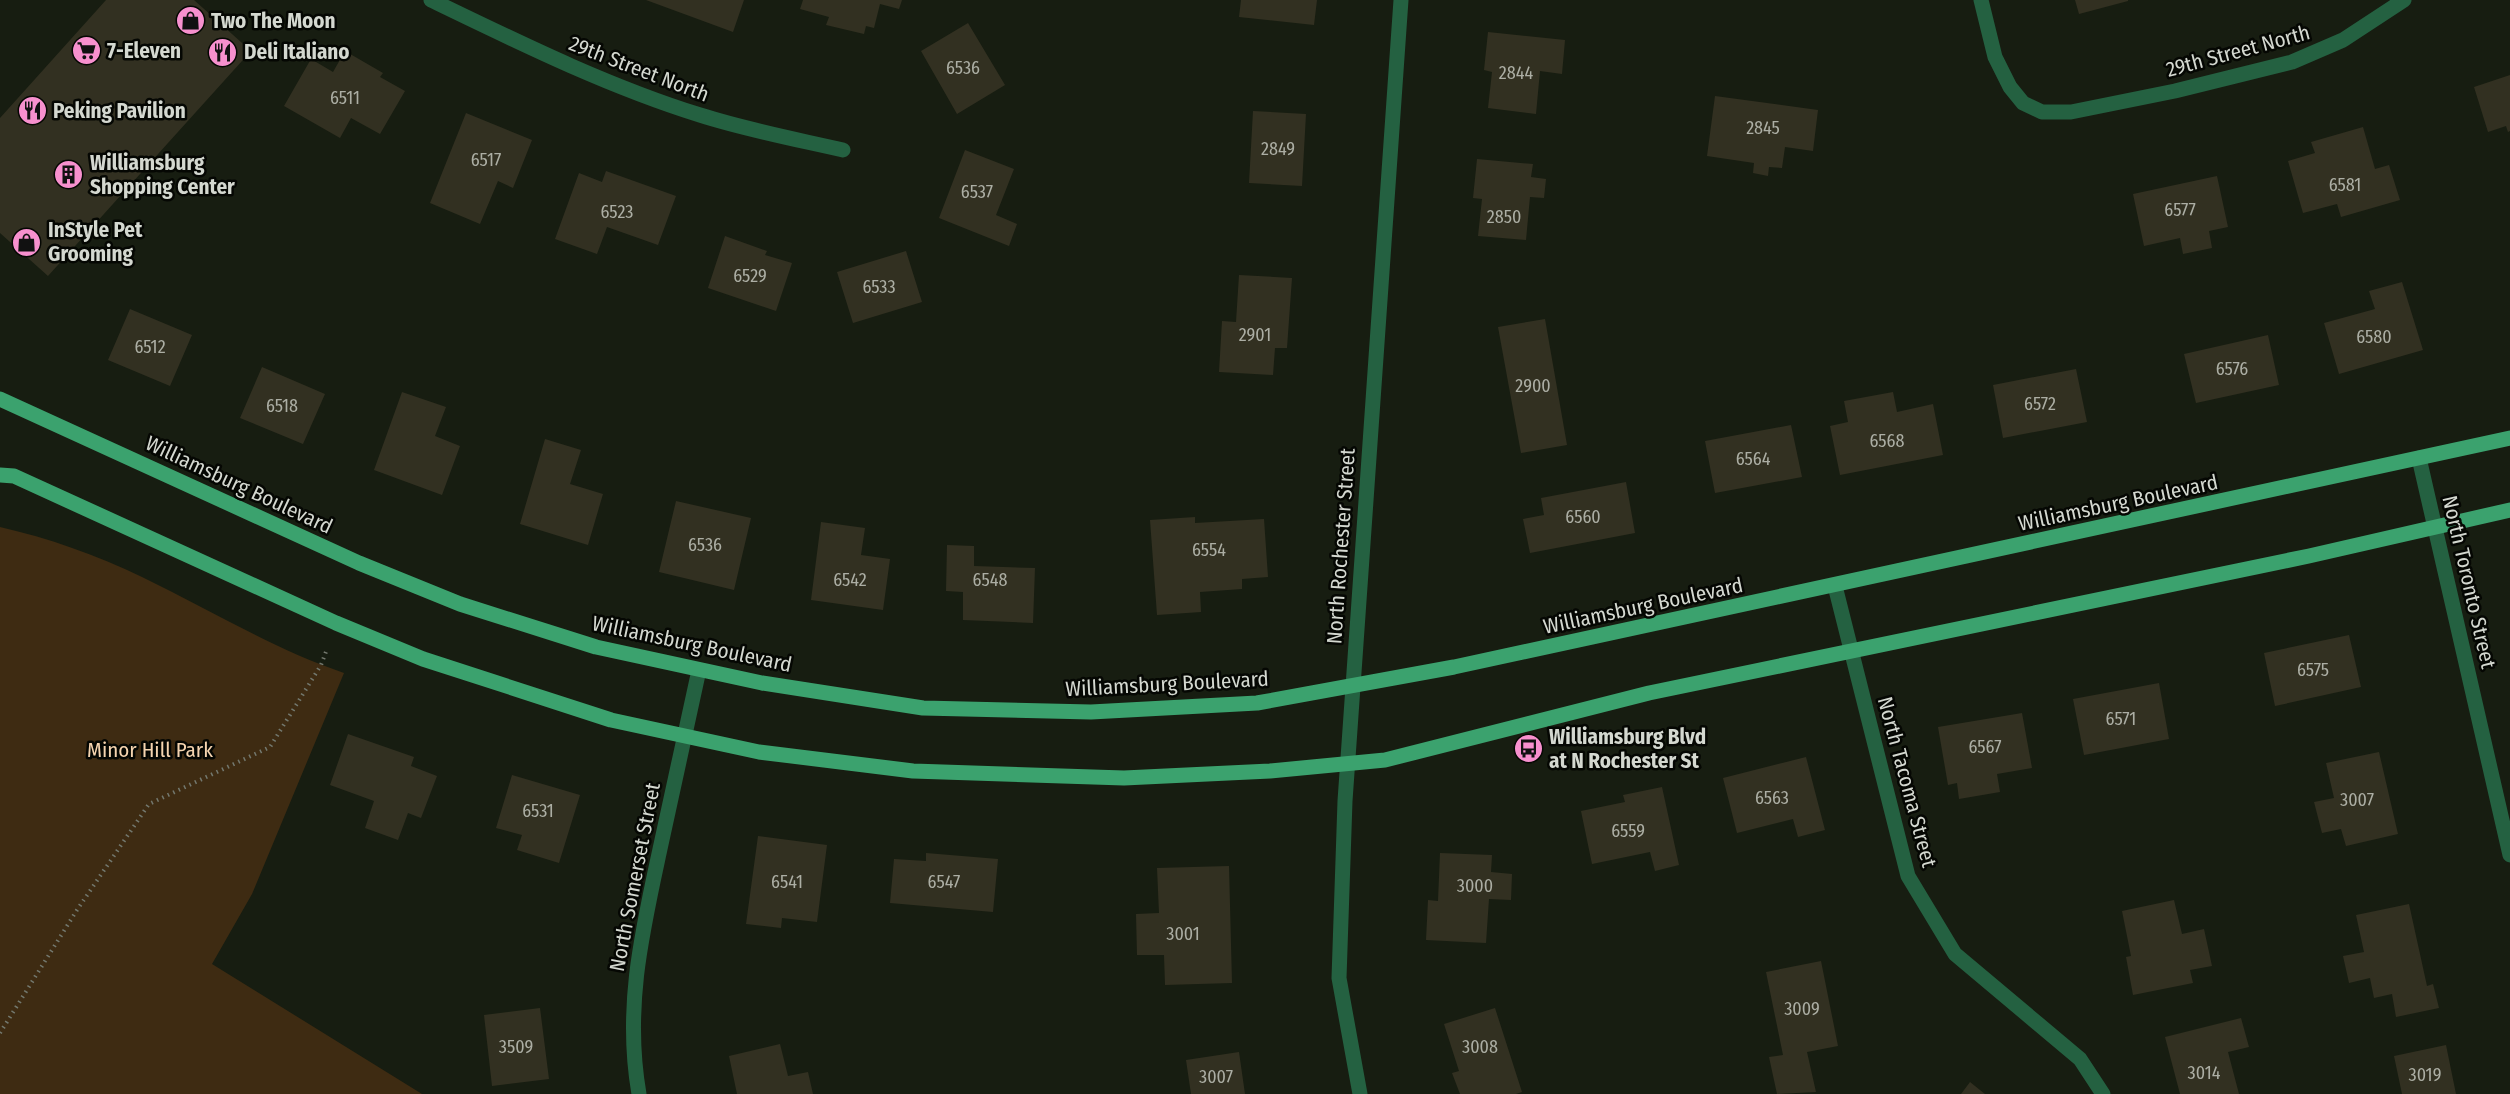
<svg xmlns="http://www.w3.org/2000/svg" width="2510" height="1094" viewBox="0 0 2510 1094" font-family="'Fira Sans Condensed',sans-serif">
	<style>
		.green { fill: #3e2b12 }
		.building { fill: #323021 }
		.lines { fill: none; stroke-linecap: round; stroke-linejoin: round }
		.path { stroke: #73786e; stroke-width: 4; stroke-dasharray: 1.5 4.5; stroke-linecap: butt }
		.minor { stroke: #246141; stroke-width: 15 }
		.major { stroke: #3ba26e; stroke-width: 15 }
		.labels { text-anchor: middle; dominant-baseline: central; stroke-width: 5; stroke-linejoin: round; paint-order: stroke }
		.number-label { font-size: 18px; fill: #acaea4 }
		.poi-label { font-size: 21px; font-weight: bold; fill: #d4d8d0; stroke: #050703; text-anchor: start }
		.street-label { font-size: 21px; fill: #d4d8d0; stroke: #050703 }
		.park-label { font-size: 21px; fill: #f5d4af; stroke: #050703 }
	</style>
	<rect width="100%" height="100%" fill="#171d11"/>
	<path class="green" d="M 0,527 C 48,538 97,555 142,577 C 209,609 273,649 344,673 L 252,894 L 212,964 L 422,1094 L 0,1094 Z"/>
	<path class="building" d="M 106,0 L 194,0 L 251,51 L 48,276 L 0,233 L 0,118 Z
		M 646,0 L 744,0 L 733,32 Z
		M 803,0 L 902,0 L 899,9 L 880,4 L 874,28 L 866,26 L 864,34 L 826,25 L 829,17 L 800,9 Z
		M 1241,0 L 1317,0 L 1314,25 L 1239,17 Z
		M 2075,0 L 2128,0 L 2128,1 L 2079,14 Z
		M 968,23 L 1005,85 L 957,114 L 921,51 Z
		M 1488,32 L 1565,40 L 1562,74 L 1540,71 L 1536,114 L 1488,108 L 1492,72 L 1484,70 Z
		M 345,51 L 383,73 L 380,77 L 405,91 L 380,134 L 351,118 L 340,138 L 284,106 L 311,59 L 333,72 Z
		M 2510,75 L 2510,131 L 2508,132 L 2506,126 L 2488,132 L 2474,87 Z
		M 1715,96 L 1818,110 L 1813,151 L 1785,147 L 1782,168 L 1769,167 L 1768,176 L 1753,173 L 1754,163 L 1707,156 Z
		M 1253,111 L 1306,114 L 1302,186 L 1249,183 Z
		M 466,113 L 532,140 L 513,188 L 498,181 L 480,224 L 430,203 Z
		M 2363,127 L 2375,169 L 2389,165 L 2400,200 L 2341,217 L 2337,204 L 2303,213 L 2288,161 L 2315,153 L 2311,142 Z
		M 965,150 L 1014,169 L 996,215 L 1017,224 L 1009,246 L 939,218 Z
		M 1477,159 L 1533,164 L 1531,177 L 1546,179 L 1544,198 L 1530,197 L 1526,240 L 1478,236 L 1482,199 L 1473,198 Z
		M 606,171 L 676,196 L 658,245 L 607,227 L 597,254 L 555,239 L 579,173 L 602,182 Z
		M 2217,176 L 2228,227 L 2209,231 L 2212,248 L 2183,254 L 2180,238 L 2144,246 L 2133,194 Z
		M 725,236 L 767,251 L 765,255 L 792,263 L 776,311 L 708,288 Z
		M 906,251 L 922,302 L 853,323 L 837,272 Z
		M 1239,275 L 1292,278 L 1287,348 L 1275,348 L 1273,375 L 1219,372 L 1222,321 L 1236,322 Z
		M 2402,282 L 2423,350 L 2339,374 L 2324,323 L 2375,309 L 2369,291 Z
		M 130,309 L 192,335 L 170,386 L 108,360 Z
		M 1545,319 L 1567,445 L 1521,453 L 1498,327 Z
		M 2268,335 L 2279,385 L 2196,403 L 2184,354 Z
		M 262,367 L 325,394 L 303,444 L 240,418 Z
		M 2076,369 L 2087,422 L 2003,438 L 1993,385 Z
		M 402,392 L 446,407 L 435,436 L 460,446 L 442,495 L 374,470 Z
		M 1893,392 L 1897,412 L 1933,404 L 1943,455 L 1840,475 L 1830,426 L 1848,422 L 1844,401 Z
		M 1791,425 L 1802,477 L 1715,493 L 1705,441 Z
		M 545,439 L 581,450 L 570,484 L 603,494 L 588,545 L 520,524 Z
		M 1626,482 L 1635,533 L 1530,553 L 1523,519 L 1544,515 L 1541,498 Z
		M 676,501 L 751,518 L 734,590 L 659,572 Z
		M 1195,517 L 1195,523 L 1264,519 L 1268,577 L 1242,579 L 1242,589 L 1200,592 L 1201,612 L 1157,615 L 1150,520 Z
		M 821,522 L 865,528 L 861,555 L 890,559 L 883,610 L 811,600 Z
		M 947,545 L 974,546 L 974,566 L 1035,568 L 1033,623 L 963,620 L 963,592 L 946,591 Z
		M 2349,635 L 2361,687 L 2275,706 L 2264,653 Z
		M 2159,683 L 2169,739 L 2084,755 L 2073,699 Z
		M 2022,713 L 2032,768 L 1997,774 L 2000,792 L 1959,799 L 1957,783 L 1948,785 L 1938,727 Z
		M 348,734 L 414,757 L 411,766 L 437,776 L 421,818 L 408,813 L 398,840 L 365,828 L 374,801 L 330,785 Z
		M 2379,752 L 2398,834 L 2346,846 L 2341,829 L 2322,833 L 2314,802 L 2334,798 L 2326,763 Z
		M 1806,757 L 1825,830 L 1798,837 L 1793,819 L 1737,833 L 1723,778 Z
		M 512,775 L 580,795 L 559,863 L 517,850 L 522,835 L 496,828 Z
		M 1662,787 L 1679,865 L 1655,871 L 1650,852 L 1592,864 L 1581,811 L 1625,802 L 1623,795 Z
		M 758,836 L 827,845 L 817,922 L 782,918 L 781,928 L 746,924 Z
		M 926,853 L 998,859 L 993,912 L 890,903 L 894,859 L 926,861 Z
		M 1440,853 L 1492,855 L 1491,872 L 1512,874 L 1511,900 L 1489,899 L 1486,943 L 1426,940 L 1428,900 L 1438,901 Z
		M 1229,866 L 1232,983 L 1165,985 L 1164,955 L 1137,955 L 1136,914 L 1159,913 L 1157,868 Z
		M 2174,900 L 2182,934 L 2204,929 L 2212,966 L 2190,970 L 2193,983 L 2133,995 L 2126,957 L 2131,956 L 2122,911 Z
		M 2409,904 L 2427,986 L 2433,984 L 2439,1008 L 2396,1017 L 2392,994 L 2374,998 L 2370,978 L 2349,983 L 2343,956 L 2364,952 L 2356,915 Z
		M 1821,961 L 1838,1046 L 1807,1052 L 1816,1092 L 1777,1094 L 1769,1057 L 1783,1055 L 1766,972 Z
		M 540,1008 L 549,1079 L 492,1086 L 484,1015 Z
		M 1495,1008 L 1522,1092 L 1516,1094 L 1460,1094 L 1452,1073 L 1459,1071 L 1444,1024 Z
		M 2241,1018 L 2249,1047 L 2228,1052 L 2239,1094 L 2180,1094 L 2165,1037 Z
		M 780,1044 L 788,1076 L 808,1072 L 813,1094 L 737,1094 L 729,1056 Z
		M 2446,1045 L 2456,1094 L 2402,1094 L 2394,1056 Z
		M 1239,1052 L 1245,1094 L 1191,1094 L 1186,1060 Z
		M 1970,1082 L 1985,1094 L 1961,1094 Z"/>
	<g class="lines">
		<path class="path" d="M 0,1033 L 77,910 L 149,804 L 270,747 L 321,665 L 327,649"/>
		<path class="minor" d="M 431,0 C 518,42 607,86 700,115 C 747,130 795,139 843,150
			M 1981,0 L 1995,57 L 2010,87 L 2023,103 L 2042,112 L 2071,112 L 2175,91 L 2292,62 L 2343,40 L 2404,0
			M 2419,458 L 2510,855
			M 1835,586 L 1908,876 L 1955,954 L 2080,1059 L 2103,1094
			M 639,1094 C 624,1008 642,932 660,849 C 673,789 686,730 699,670
			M 1360,1094 L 1339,978 L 1345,801 L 1401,0"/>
		<path class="major" d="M 0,399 L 359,563 L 460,604 L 596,647 L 762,683 L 923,708 L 1091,712 L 1257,703 L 1454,667 L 2510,438
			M 0,475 L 14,476 L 336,623 L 423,659 L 611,720 L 759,752 L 913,771 L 1124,778 L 1270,771 L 1385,760 L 1649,693 L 2309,556 L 2510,510"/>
	</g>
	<defs>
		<symbol id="shop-disc" viewBox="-11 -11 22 22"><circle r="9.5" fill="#f790ce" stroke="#050703"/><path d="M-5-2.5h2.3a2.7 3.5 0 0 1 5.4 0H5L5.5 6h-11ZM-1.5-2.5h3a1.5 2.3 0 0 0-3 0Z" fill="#111"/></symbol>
		<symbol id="supermarket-disc" viewBox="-11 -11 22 22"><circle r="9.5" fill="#f790ce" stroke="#050703"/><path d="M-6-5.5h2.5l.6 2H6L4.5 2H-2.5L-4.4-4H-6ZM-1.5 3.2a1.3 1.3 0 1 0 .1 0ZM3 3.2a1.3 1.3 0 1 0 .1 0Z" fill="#111"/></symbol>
		<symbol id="restaurant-disc" viewBox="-11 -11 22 22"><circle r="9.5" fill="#f790ce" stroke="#050703"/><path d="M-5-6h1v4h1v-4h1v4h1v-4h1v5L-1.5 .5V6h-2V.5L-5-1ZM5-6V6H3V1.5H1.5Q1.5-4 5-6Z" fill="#111"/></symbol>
		<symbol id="building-disc" viewBox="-11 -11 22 22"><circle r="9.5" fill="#f790ce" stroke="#050703"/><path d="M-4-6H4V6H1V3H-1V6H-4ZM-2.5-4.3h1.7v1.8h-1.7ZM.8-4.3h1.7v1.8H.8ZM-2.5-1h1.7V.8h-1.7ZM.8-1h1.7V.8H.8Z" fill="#111"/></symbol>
		<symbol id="bus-disc" viewBox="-11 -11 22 22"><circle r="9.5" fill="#f790ce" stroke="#050703"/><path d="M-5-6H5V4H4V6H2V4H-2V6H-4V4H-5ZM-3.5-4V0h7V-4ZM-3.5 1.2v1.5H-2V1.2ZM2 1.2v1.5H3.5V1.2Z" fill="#111"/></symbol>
	</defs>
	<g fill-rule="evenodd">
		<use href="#shop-disc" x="174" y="4" width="33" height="33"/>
		<use href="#supermarket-disc" x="70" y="34" width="33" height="33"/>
		<use href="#restaurant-disc" x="206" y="36" width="33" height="33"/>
		<use href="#restaurant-disc" x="16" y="94" width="33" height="33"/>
		<use href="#building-disc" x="52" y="158" width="33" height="33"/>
		<use href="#shop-disc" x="10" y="226" width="33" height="33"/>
		<use href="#bus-disc" x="1512" y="732" width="33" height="33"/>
	</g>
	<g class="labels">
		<g class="number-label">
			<text x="963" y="68">6536</text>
			<text x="1516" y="73">2844</text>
			<text x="345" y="98">6511</text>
			<text x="1763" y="128">2845</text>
			<text x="1278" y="149">2849</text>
			<text x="486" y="160">6517</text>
			<text x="2345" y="185">6581</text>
			<text x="977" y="192">6537</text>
			<text x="2180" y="210">6577</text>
			<text x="617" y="212">6523</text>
			<text x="1504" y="217">2850</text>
			<text x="750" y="276">6529</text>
			<text x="879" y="287">6533</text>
			<text x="1255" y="335">2901</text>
			<text x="2374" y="337">6580</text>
			<text x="150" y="347">6512</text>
			<text x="2232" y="369">6576</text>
			<text x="1533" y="386">2900</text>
			<text x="2040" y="404">6572</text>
			<text x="282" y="406">6518</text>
			<text x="1887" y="441">6568</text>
			<text x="1753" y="459">6564</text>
			<text x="1583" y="517">6560</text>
			<text x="705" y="545">6536</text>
			<text x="1209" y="550">6554</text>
			<text x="850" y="580">6542</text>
			<text x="990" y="580">6548</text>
			<text x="2313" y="670">6575</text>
			<text x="2121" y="719">6571</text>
			<text x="1985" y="747">6567</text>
			<text x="1772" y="798">6563</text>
			<text x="2357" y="800">3007</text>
			<text x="538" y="811">6531</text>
			<text x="1628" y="831">6559</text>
			<text x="787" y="882">6541</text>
			<text x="944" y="882">6547</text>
			<text x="1475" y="886">3000</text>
			<text x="1183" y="934">3001</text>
			<text x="1802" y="1009">3009</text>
			<text x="516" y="1047">3509</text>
			<text x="1480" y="1047">3008</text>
			<text x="2204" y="1073">3014</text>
			<text x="2425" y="1075">3019</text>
			<text x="1216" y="1077">3007</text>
		</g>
		<g class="poi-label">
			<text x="211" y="21">Two The Moon</text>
			<text x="107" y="51">7-Eleven</text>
			<text x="244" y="52">Deli Italiano</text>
			<text x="53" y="111">Peking Pavilion</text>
			<text x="90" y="163">Williamsburg<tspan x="90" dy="24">Shopping Center</tspan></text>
			<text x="48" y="230">InStyle Pet<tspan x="48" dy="24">Grooming</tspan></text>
			<text x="1549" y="737">Williamsburg Blvd<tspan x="1549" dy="24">at N Rochester St</tspan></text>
		</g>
		<g class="street-label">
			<text transform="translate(2238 51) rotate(-15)">29th Street North</text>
			<text transform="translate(639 69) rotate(21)">29th Street North</text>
			<text transform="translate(239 485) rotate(25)">Williamsburg Boulevard</text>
			<text transform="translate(2118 503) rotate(-12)">Williamsburg Boulevard</text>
			<text transform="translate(1341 546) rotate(-86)">North Rochester Street</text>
			<text transform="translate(2469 582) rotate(77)">North Toronto Street</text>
			<text transform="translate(1643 606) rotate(-12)">Williamsburg Boulevard</text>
			<text transform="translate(692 644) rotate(12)">Williamsburg Boulevard</text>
			<text transform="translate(1167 684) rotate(-3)">Williamsburg Boulevard</text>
			<text transform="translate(1907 782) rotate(75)">North Tacoma Street</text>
			<text transform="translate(635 877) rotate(-79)">North Somerset Street</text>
		</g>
		<g class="park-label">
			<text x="150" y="750">Minor Hill Park</text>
		</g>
	</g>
</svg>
